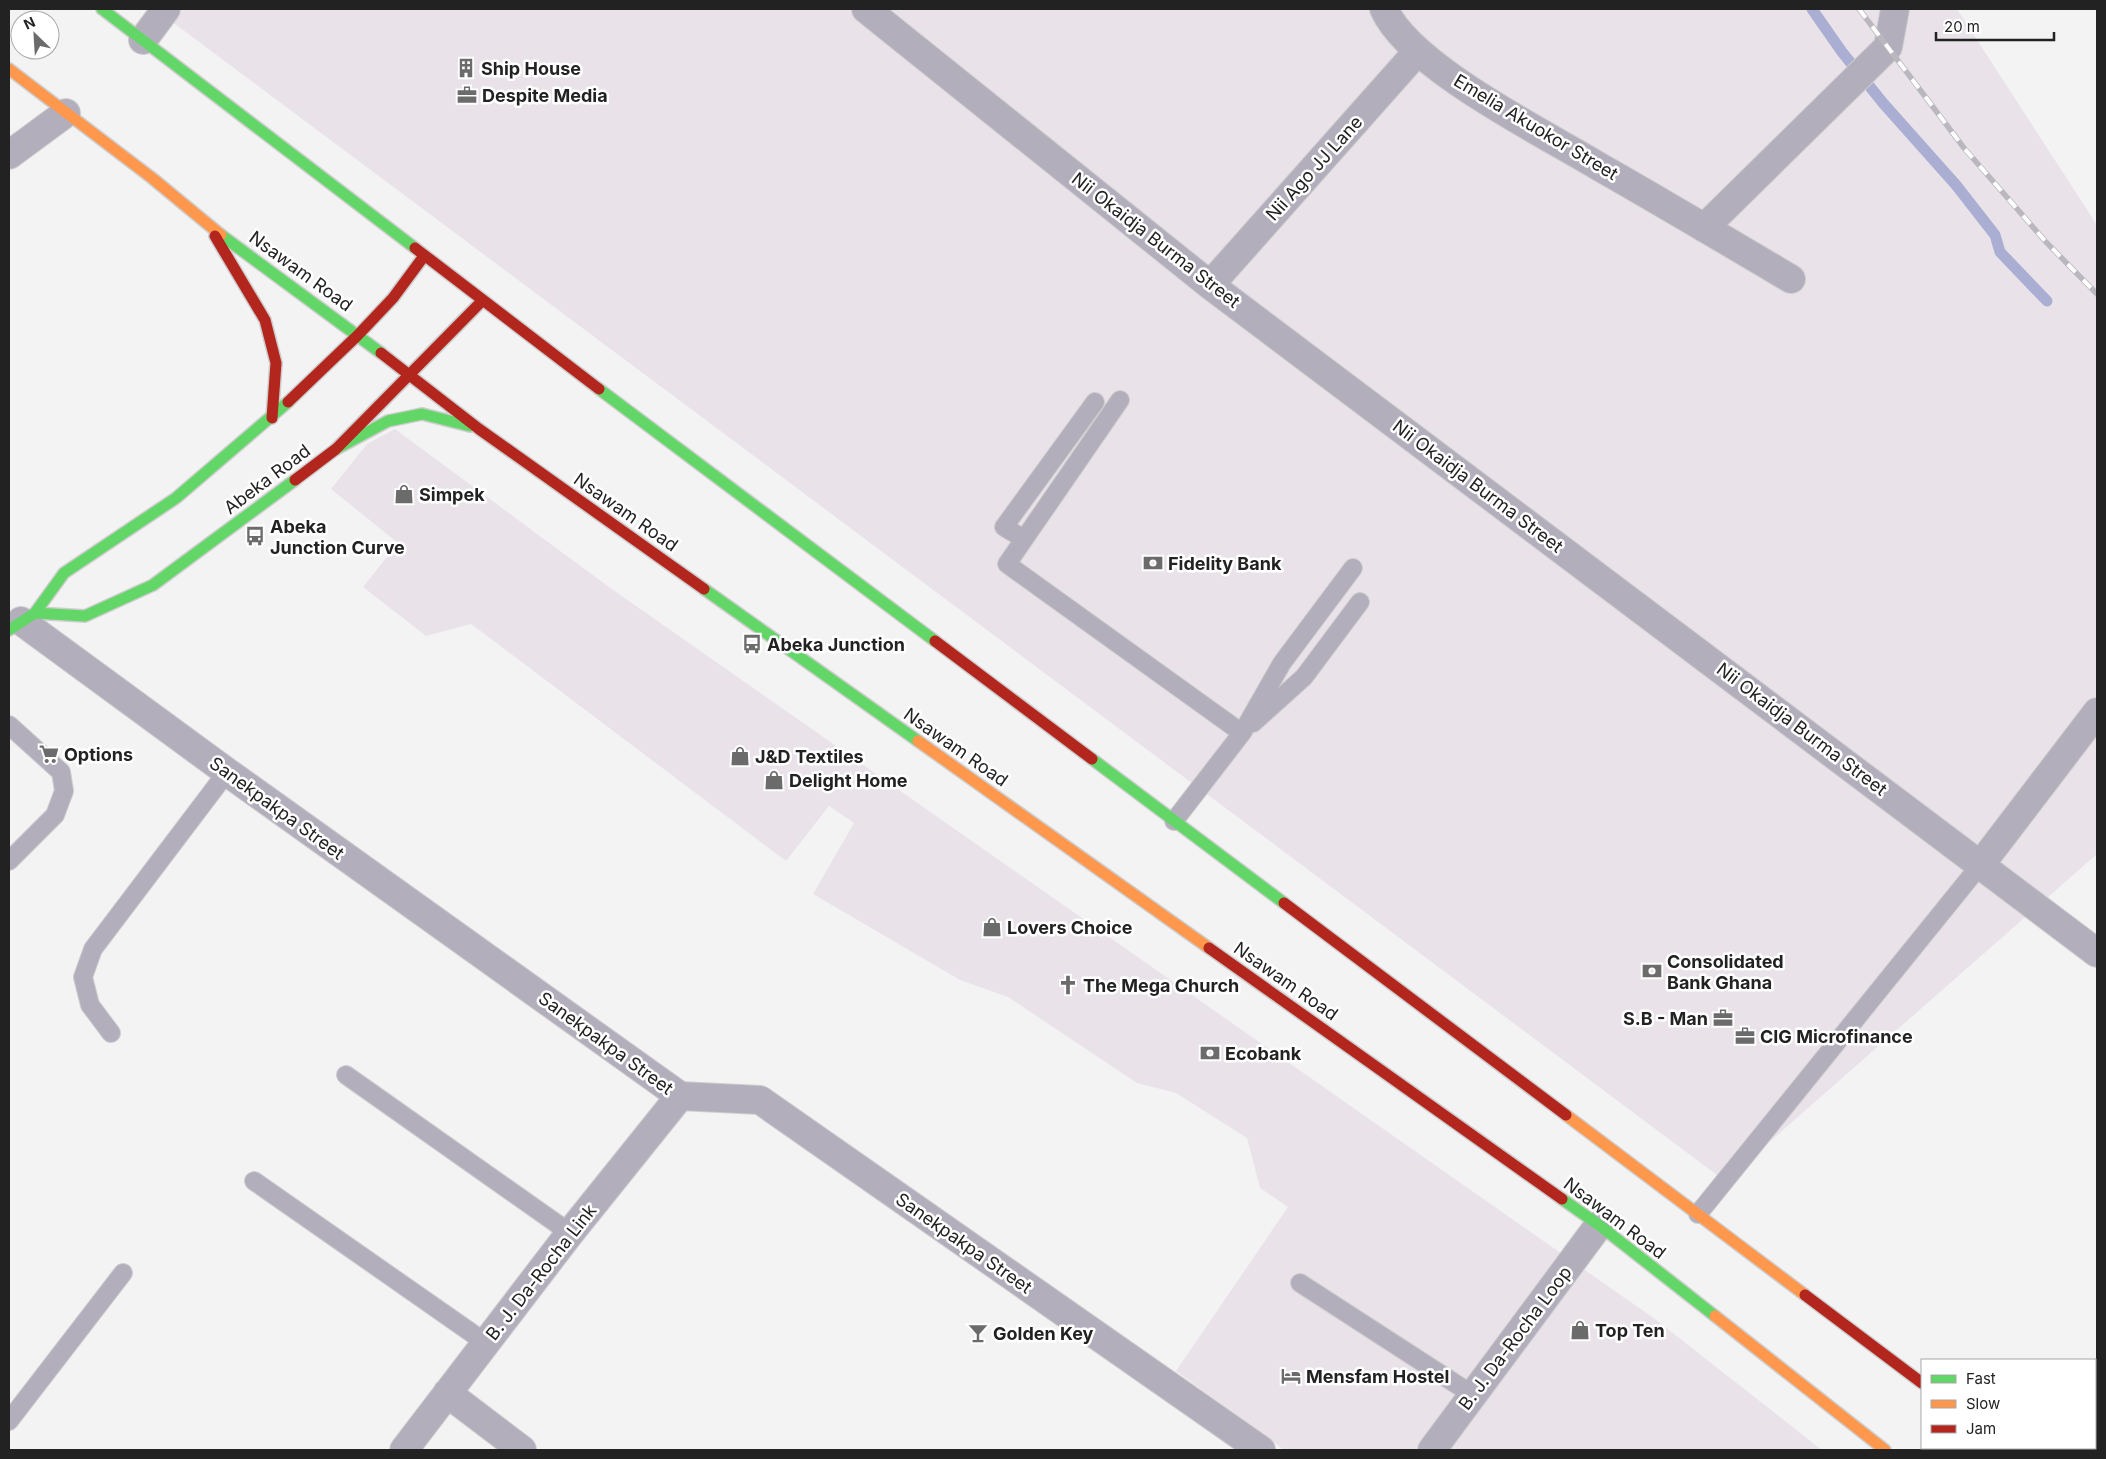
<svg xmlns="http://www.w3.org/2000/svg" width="2106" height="1459" viewBox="0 0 2106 1459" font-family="Inter,sans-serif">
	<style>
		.built { fill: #e9e3e9 }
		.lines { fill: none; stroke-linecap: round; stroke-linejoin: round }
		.stream { stroke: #aaaed2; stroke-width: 11 }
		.lane-casing { stroke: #cecdce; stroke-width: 20 }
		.street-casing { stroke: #cecdce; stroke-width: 30 }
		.fast-casing { stroke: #cecdce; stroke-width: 14 }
		.slow-casing { stroke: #cecdce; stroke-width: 14 }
		.jam-casing { stroke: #cecdce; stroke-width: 14 }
		.lane { stroke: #b3aebb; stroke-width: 18 }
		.street { stroke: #b3aebb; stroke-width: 28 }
		.fast { stroke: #63d668; stroke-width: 11 }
		.slow { stroke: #ff974d; stroke-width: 11 }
		.jam { stroke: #b3261e; stroke-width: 11 }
		.rail-casing { stroke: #bab8be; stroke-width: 5.5 }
		.rail { stroke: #fff; stroke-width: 4; stroke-dasharray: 11; stroke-linecap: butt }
		.labels { text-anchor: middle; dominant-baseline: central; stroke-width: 5; stroke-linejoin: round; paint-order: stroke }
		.poi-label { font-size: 18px; font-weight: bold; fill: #232223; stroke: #fff; text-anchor: start }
		.street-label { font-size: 18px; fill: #232223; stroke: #fff }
	</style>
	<rect width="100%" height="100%" fill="#f4f3f4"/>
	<path class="built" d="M 155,9 L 1957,9 L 2097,225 L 2097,854 L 1725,1181 Z
		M 395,429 L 609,587 L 1655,1319 L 1822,1450 L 1284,1450 L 1176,1371 L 1288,1207 L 1260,1188 L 1247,1138 L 1176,1093 L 1137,1083 L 1008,997 L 960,980 L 813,894 L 854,823 L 829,806 L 786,861 L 471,624 L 426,636 L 363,587 L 398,543 L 331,489 L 367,444 Z"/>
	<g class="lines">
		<path class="stream" d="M 1812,9 L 1842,52 L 1883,103 L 1956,185 L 1995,235 L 2000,252 L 2047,301"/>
		<defs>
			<path id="lane" d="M 1120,400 L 1007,564 L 1242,733
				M 1024,539 L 1004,527 L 1095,402
				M 1253,723 L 1304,677 L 1360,602
				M 9,725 L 61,772 L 64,791 L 55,815 L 9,861
				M 1174,821 L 1242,733 L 1282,663 L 1353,568
				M 111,1033 L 90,1005 L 83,977 L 93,949 L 227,772
				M 346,1075 L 570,1233
				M 254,1181 L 486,1343
				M 1698,1214 L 1981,864
				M 1300,1283 L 1473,1395
				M 9,1421 L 123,1273"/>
			<path id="street" d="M 866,9 L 1210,285 L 2097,953
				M 1384,9 C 1410,67 1542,132 1598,166 C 1663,203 1727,241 1791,279
				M 143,40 L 166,9
				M 9,155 L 66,113
				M 1704,228 L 1888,47 L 1895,9
				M 1210,285 L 1417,52
				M 21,621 L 227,772 L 680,1096 L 760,1100 L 1261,1450
				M 1981,864 L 2097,712
				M 2095,1392 L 2097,1389
				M 447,1393 L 522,1450
				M 404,1450 L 570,1233 L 680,1096
				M 1432,1450 L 1599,1225
				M 2050,1450 L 2052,1448"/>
			<path id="fast" d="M 102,9 L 415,248
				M 221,235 L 381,353
				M 599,389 L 935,641
				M 336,449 L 388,421 L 422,414 L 470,426
				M 704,589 L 918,741
				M 35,613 L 85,616 L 153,585 L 295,480
				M 9,630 L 35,613 L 64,573 L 176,498 L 288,402
				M 1092,759 L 1284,903
				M 1562,1199 L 1599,1225 L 1715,1316"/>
			<path id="slow" d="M 9,69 L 152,178 L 221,235
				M 918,741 L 1209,948
				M 1566,1115 L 1805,1295
				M 1715,1316 L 1885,1450"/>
			<path id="jam" d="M 215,236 L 265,320 L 276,363 L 272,418
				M 415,248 L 599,389
				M 381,353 L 479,429 L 704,589
				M 288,402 L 358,335 L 393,298 L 424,256
				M 295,480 L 336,449 L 482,301
				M 935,641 L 1092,759
				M 1284,903 L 1566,1115
				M 1209,948 L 1562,1199
				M 1805,1295 L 1922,1383
				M 2008,1448 L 2011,1450"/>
		</defs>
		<use href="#lane" class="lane-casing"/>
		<use href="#street" class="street-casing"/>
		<use href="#fast" class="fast-casing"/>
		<use href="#slow" class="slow-casing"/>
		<use href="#jam" class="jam-casing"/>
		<use href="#lane" class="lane"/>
		<use href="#street" class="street"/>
		<use href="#fast" class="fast"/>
		<use href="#slow" class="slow"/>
		<use href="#jam" class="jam"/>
		<defs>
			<path id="rail" d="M 1859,9 L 1964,148 L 2046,242 L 2097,294"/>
		</defs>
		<use href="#rail" class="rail-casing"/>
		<use href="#rail" class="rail"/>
	</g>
	<defs>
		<symbol id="building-bare" viewBox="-9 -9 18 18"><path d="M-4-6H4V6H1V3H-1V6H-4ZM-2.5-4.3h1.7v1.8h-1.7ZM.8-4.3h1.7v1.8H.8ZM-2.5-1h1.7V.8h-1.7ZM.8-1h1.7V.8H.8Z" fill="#6c6b6c" stroke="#fff" stroke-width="2.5" paint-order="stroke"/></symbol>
		<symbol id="office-bare" viewBox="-9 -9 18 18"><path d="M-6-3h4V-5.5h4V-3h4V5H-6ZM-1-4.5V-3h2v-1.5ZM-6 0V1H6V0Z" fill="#6c6b6c" stroke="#fff" stroke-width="2.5" paint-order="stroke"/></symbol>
		<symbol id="shop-bare" viewBox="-9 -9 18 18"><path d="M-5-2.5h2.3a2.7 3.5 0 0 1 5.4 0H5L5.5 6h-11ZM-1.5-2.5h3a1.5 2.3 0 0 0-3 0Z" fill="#6c6b6c" stroke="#fff" stroke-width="2.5" paint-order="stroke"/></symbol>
		<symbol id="bus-bare" viewBox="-9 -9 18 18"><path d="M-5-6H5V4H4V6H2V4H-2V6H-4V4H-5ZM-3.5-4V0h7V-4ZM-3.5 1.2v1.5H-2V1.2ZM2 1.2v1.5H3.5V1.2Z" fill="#6c6b6c" stroke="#fff" stroke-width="2.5" paint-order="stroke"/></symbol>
		<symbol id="bank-bare" viewBox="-9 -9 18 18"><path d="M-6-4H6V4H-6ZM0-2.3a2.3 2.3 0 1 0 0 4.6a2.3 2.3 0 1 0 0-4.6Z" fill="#6c6b6c" stroke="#fff" stroke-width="2.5" paint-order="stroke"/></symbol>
		<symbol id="supermarket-bare" viewBox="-9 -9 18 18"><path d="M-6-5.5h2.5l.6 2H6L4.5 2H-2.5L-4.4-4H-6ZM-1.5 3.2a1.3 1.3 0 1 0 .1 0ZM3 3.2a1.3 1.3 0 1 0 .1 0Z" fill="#6c6b6c" stroke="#fff" stroke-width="2.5" paint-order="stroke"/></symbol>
		<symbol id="church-bare" viewBox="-9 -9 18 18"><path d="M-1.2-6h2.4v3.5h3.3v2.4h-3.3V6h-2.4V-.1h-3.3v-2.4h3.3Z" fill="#6c6b6c" stroke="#fff" stroke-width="2.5" paint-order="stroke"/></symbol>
		<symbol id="bar-bare" viewBox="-9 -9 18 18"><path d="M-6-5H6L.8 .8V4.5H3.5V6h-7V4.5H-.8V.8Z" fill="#6c6b6c" stroke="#fff" stroke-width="2.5" paint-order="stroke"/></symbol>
		<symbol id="hotel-bare" viewBox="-9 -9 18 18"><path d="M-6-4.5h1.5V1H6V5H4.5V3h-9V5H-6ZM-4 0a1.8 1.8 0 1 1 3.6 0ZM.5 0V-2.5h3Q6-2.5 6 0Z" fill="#6c6b6c" stroke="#fff" stroke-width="2.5" paint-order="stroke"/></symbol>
	</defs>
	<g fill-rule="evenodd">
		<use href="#building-bare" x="452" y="54" width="28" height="28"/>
		<use href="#office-bare" x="453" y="81" width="28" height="28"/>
		<use href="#shop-bare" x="390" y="480" width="28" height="28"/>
		<use href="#bus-bare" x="241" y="522" width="28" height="28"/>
		<use href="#bank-bare" x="1139" y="549" width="28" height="28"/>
		<use href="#bus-bare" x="738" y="630" width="28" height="28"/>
		<use href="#supermarket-bare" x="35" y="740" width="28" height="28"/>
		<use href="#shop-bare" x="726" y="742" width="28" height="28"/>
		<use href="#shop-bare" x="760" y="766" width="28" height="28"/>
		<use href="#shop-bare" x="978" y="913" width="28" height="28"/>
		<use href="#bank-bare" x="1638" y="957" width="28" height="28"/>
		<use href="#church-bare" x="1054" y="971" width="28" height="28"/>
		<use href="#office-bare" x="1709" y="1004" width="28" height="28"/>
		<use href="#office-bare" x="1731" y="1022" width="28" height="28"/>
		<use href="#bank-bare" x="1196" y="1039" width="28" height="28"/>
		<use href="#shop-bare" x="1566" y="1316" width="28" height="28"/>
		<use href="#bar-bare" x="964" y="1319" width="28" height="28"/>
		<use href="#hotel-bare" x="1277" y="1362" width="28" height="28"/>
	</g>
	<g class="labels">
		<g class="poi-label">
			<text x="481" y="68">Ship House</text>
			<text x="482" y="95">Despite Media</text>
			<text x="419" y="494">Simpek</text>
			<text x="270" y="526">Abeka<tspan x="270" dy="21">Junction Curve</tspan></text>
			<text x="1168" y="563">Fidelity Bank</text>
			<text x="767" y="644">Abeka Junction</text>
			<text x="64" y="754">Options</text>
			<text x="755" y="756">J&amp;D Textiles</text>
			<text x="789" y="780">Delight Home</text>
			<text x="1007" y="927">Lovers Choice</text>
			<text x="1667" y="961">Consolidated<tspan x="1667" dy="21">Bank Ghana</tspan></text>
			<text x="1083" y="985">The Mega Church</text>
			<text x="1708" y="1018" text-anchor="end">S.B - Man</text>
			<text x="1760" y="1036">CIG Microfinance</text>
			<text x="1225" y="1053">Ecobank</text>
			<text x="1595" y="1330">Top Ten</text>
			<text x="993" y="1333">Golden Key</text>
			<text x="1306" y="1376">Mensfam Hostel</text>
		</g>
		<g class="street-label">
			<text transform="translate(1536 127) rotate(31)">Emelia Akuokor Street</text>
			<text transform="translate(1314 168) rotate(-48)">Nii Ago JJ Lane</text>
			<text transform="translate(1156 240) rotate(38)">Nii Okaidja Burma Street</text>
			<text transform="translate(301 271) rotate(36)">Nsawam Road</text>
			<text transform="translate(267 479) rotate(-37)">Abeka Road</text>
			<text transform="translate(1478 486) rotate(37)">Nii Okaidja Burma Street</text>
			<text transform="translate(626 512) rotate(35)">Nsawam Road</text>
			<text transform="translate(1802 729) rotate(37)">Nii Okaidja Burma Street</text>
			<text transform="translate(956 747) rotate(35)">Nsawam Road</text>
			<text transform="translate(277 808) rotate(36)">Sanekpakpa Street</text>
			<text transform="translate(1286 981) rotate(35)">Nsawam Road</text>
			<text transform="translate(606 1043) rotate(36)">Sanekpakpa Street</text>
			<text transform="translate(1615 1218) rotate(37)">Nsawam Road</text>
			<text transform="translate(964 1243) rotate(35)">Sanekpakpa Street</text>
			<text transform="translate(541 1272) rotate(-52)">B. J. Da-Rocha Link</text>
			<text transform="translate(1515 1338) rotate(-53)">B. J. Da-Rocha Loop</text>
		</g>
	</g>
	<rect width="2106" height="1459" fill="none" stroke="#232223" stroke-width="20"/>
	<rect x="1921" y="1359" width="175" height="90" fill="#ffffff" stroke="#a7a7a7"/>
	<rect x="1931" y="1375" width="25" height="8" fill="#63d668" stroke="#a7a7a7"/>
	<text x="1966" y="1384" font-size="15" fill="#232223">Fast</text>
	<rect x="1931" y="1400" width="25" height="8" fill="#ff974d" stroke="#a7a7a7"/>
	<text x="1966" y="1409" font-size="15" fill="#232223">Slow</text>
	<rect x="1931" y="1425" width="25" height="8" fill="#b3261e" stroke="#a7a7a7"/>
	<text x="1966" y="1434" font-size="15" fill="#232223">Jam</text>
	<g transform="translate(35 35) rotate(335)"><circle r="24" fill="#ffffff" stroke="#a7a7a7"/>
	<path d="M0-4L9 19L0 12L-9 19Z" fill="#6c6b6c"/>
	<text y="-8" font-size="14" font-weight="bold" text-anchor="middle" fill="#232223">N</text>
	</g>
	<path d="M1936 32v8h118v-8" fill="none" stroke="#232223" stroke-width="2.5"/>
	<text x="1944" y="32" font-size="15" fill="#232223" stroke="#ffffff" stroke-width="4" paint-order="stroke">20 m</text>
</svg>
